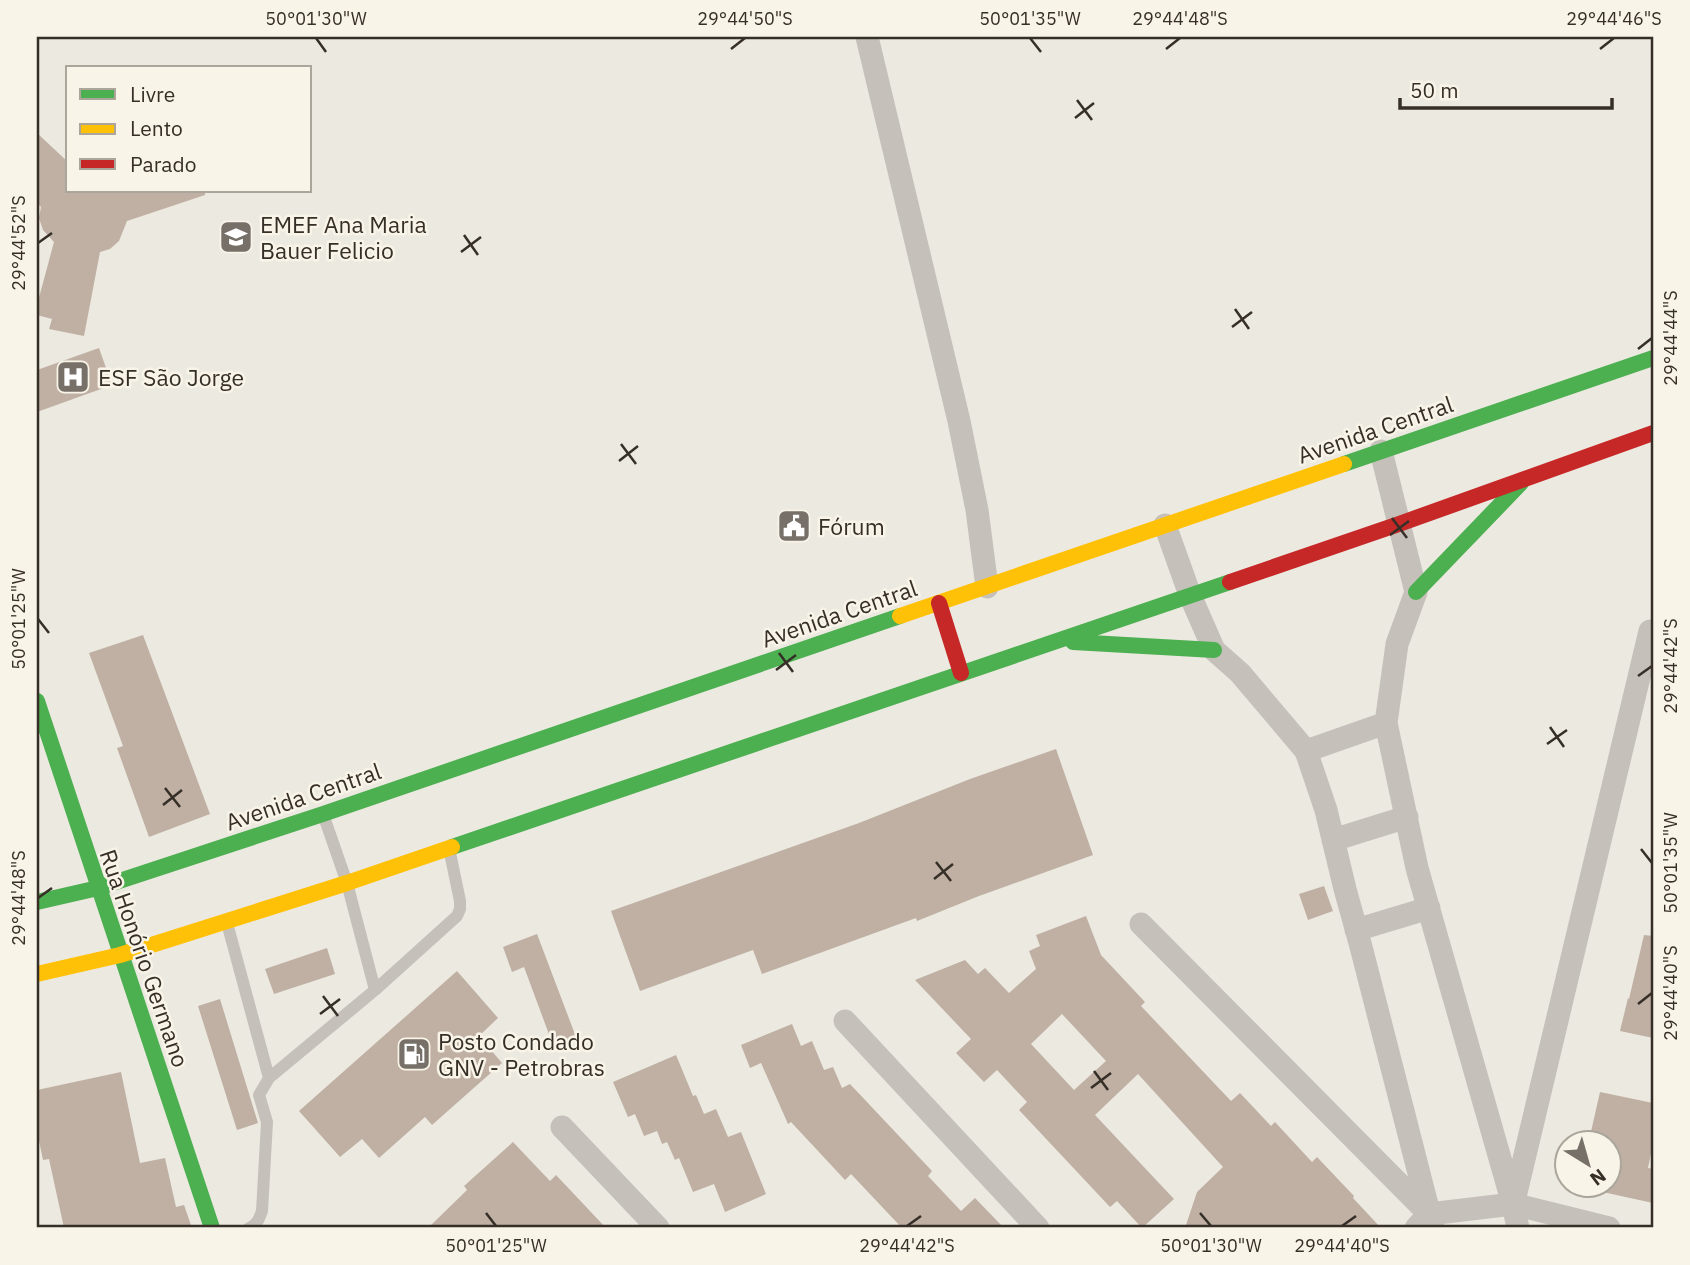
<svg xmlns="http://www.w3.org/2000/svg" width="1690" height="1265" viewBox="0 0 1690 1265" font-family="'IBM Plex Sans',sans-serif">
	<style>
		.building { fill: #bfb0a3; fill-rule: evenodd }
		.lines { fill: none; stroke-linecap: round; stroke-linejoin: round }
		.lane { stroke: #c5c1ba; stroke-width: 12 }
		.street { stroke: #c5c1ba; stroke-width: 23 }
		.fast { stroke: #4caf50; stroke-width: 16 }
		.slow { stroke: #ffc107; stroke-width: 16 }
		.jam { stroke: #c62828; stroke-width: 16 }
		.ticks { fill: none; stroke: #362f28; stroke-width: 2.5 }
		.labels { text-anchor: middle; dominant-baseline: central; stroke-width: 5; stroke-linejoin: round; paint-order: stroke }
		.poi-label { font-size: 23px; fill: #362f28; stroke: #f9f4e8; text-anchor: start }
		.street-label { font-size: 23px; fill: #362f28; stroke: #f9f4e8 }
		.neatline { fill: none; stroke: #362f28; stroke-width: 2.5 }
		.ticks-label { font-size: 18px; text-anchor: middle; fill: #362f28 }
	</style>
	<rect width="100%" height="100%" fill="#ece9e1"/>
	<path class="building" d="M 37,133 L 68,162 L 68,191 L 205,191 L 205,195 L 127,221 L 119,241 L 110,249 L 100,252 L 84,336 L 49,329 L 52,319 L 37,315 L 37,305 L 54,242 L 43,230 L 39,218 L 41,207 L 37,203 Z
		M 99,348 L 112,385 L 37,412 L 37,370 Z
		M 143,635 L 210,814 L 149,837 L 117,748 L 123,746 L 89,653 Z
		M 1056,749 L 1093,855 L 979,896 L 917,921 L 916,918 L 762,974 L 753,950 L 640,991 L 611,911 L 859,823 L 970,779 Z
		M 1324,886 L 1333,911 L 1308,920 L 1299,894 Z
		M 1086,916 L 1101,955 L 1145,1002 L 1141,1006 L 1231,1101 L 1240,1093 L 1271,1126 L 1275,1122 L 1312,1162 L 1317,1157 L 1354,1196 L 1353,1198 L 1381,1228 L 1185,1228 L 1197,1192 L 1223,1167 L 1138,1074 L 1095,1115 L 1174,1199 L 1142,1228 L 1117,1201 L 1110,1207 L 1019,1110 L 1027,1102 L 997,1070 L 984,1082 L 956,1053 L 971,1039 L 915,980 L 965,960 L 978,974 L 985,968 L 1009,993 L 1036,969 L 1029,951 L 1040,946 L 1036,935 ZM 1062,1014 L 1106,1061 L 1074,1090 L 1031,1044 Z
		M 537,934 L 576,1037 L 553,1045 L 524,967 L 512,972 L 503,947 Z
		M 1644,935 L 1653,936 L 1653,1038 L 1620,1031 L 1628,998 L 1629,999 Z
		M 327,948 L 335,974 L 274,994 L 265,969 Z
		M 457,971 L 498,1018 L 479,1036 L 502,1063 L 432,1125 L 425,1117 L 379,1158 L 362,1139 L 340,1157 L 299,1111 Z
		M 220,999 L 258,1123 L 237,1130 L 198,1006 Z
		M 792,1024 L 801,1046 L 812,1041 L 824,1070 L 833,1067 L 842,1088 L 850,1084 L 932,1171 L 928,1176 L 961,1211 L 975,1198 L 1004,1228 L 902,1228 L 851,1174 L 845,1180 L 791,1122 L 788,1124 L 761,1063 L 750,1068 L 741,1045 Z
		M 676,1055 L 693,1096 L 696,1095 L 704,1114 L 716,1109 L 728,1137 L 741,1132 L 766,1194 L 725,1212 L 714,1184 L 693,1192 L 679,1158 L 675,1160 L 667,1142 L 662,1144 L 657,1131 L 644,1136 L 635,1114 L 628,1117 L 613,1082 Z
		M 121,1072 L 140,1163 L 165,1158 L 176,1207 L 184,1205 L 192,1228 L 64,1228 L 49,1159 L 43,1160 L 37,1131 L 37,1090 Z
		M 1600,1092 L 1653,1103 L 1653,1143 L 1648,1168 L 1653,1169 L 1653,1203 L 1598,1191 L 1600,1185 L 1609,1185 L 1610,1140 L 1590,1136 Z
		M 513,1142 L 550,1181 L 556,1175 L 606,1228 L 428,1228 L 467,1190 L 464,1186 Z"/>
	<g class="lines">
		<path class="lane" d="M 323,814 L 347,883 L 375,990
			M 227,923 L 269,1078
			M 249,1228 C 257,1225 259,1219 262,1211 L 267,1122 L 259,1095 L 269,1078 L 375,990 L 457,916 L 460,909 L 460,901 L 449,848"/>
		<path class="street" d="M 867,37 L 959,421 L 977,510 L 987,587
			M 1381,451 L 1416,592 L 1397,644 L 1386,723 L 1417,868 L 1513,1204 L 1518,1228
			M 1165,525 L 1190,595 L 1214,650 L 1240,673 L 1306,751 L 1326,810 L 1345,889 L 1360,943 L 1433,1228
			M 1306,751 L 1386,723
			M 1333,840 L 1407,817
			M 1141,924 L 1429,1214
			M 1356,930 L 1429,908
			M 845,1021 L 1038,1228
			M 562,1127 L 658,1228
			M 1514,1201 L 1650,631
			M 1416,1228 L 1429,1214 L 1513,1204 L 1609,1228"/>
		<path class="fast" d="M 1344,464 L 1653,358
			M 1416,592 L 1521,483
			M 1073,642 L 1214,650
			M 37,701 L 212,1228
			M 452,847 L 1230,582
			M 37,902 L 98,888 L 323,814 L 900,616"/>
		<path class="slow" d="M 900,616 L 1344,464
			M 37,974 L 120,955 L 347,883 L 452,847"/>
		<path class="jam" d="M 1230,582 L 1399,524 L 1653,433
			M 939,603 L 961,673"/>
	</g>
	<path class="ticks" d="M 316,38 L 326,52M 1030,38 L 1041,52M 731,49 L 745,38M 1166,49 L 1180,38M 1600,49 L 1614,38M 1077,100 L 1092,120M 1075,118 L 1094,103M 464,235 L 478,255M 38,243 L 52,233M 461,252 L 481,237M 1235,309 L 1249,329M 1232,327 L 1252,312M 1638,349 L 1652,338M 621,444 L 636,464M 619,461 L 638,446M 1392,518 L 1407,538M 1390,535 L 1409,521M 38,619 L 49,633M 779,653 L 793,672M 776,670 L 796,655M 1638,676 L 1652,666M 1550,727 L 1564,747M 1547,744 L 1567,730M 165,788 L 180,807M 163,805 L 182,790M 1641,849 L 1652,863M 936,862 L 951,881M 934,879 L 953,864M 38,898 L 52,888M 323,996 L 338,1016M 1638,1004 L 1652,993M 320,1014 L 340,999M 1094,1071 L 1108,1090M 1091,1088 L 1111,1073M 486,1213 L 496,1226M 1200,1213 L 1211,1226M 907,1226 L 921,1216M 1342,1226 L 1356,1216"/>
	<defs>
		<symbol id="school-square" viewBox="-11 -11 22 22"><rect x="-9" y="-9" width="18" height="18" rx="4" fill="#767069" stroke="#f9f4e8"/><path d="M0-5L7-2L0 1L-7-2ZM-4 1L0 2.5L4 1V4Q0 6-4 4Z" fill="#fff"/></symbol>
		<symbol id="hospital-square" viewBox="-11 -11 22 22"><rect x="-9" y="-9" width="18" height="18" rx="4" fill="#767069" stroke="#f9f4e8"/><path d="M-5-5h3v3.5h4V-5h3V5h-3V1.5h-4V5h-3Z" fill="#fff"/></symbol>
		<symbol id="civic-square" viewBox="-11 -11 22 22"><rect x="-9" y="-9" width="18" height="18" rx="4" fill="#767069" stroke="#f9f4e8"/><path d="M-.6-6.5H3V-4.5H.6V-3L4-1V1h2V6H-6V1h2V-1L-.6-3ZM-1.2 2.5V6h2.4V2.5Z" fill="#fff"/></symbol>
		<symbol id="fuel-square" viewBox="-11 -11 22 22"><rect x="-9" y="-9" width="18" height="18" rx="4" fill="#767069" stroke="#f9f4e8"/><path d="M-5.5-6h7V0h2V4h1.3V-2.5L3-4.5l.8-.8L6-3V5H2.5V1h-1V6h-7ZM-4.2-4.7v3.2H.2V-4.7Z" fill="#fff"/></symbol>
	</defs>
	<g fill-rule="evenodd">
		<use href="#school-square" x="217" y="218" width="38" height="38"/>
		<use href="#hospital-square" x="54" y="358" width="38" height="38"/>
		<use href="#civic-square" x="775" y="507" width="38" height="38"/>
		<use href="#fuel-square" x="395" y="1035" width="38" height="38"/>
	</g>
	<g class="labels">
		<g class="poi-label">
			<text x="260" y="224">EMEF Ana Maria<tspan x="260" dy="26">Bauer Felicio</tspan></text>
			<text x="98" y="377">ESF São Jorge</text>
			<text x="818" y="526">Fórum</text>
			<text x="438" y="1041">Posto Condado<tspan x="438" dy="26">GNV - Petrobras</tspan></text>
		</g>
		<g class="street-label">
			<text transform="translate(1375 429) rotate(-19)">Avenida Central</text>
			<text transform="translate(839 613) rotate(-19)">Avenida Central</text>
			<text transform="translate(303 796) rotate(-19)">Avenida Central</text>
			<text transform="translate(145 958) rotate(71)">Rua Honório Germano</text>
		</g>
	</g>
	<rect width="1690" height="1265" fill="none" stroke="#f9f4e8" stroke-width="77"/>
	<rect x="66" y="66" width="245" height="126" fill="#f9f4e8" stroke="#aba59b" stroke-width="2"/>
	<rect x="80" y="89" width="35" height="10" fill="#4caf50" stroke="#aba59b" stroke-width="2"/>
	<text x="130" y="102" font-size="21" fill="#362f28">Livre</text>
	<rect x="80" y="124" width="35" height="10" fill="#ffc107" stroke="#aba59b" stroke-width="2"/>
	<text x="130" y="136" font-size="21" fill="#362f28">Lento</text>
	<rect x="80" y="159" width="35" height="10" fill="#c62828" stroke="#aba59b" stroke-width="2"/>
	<text x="130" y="172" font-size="21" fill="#362f28">Parado</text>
	<g transform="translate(1588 1164) rotate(143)"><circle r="33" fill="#f9f4e8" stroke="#aba59b" stroke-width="2"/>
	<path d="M0-5L12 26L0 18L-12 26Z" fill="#767069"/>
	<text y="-10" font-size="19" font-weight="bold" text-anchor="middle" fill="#362f28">N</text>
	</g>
	<path d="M1400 98v10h212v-10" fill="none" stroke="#362f28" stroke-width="3.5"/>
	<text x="1410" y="98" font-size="21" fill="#362f28" stroke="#f9f4e8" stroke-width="5" paint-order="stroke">50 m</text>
	<rect x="38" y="38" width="1614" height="1188" class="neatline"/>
	<g class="ticks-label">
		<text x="316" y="25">50°01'30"W</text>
		<text x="745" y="25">29°44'50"S</text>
		<text x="1030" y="25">50°01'35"W</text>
		<text x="1180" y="25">29°44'48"S</text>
		<text x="1614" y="25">29°44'46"S</text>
		<text transform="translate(19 243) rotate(-90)" y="6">29°44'52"S</text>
		<text transform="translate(1671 338) rotate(-90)" y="6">29°44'44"S</text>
		<text transform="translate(19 619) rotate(-90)" y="6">50°01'25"W</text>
		<text transform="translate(1671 666) rotate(-90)" y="6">29°44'42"S</text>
		<text transform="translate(1671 863) rotate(-90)" y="6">50°01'35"W</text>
		<text transform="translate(19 898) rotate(-90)" y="6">29°44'48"S</text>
		<text transform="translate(1671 993) rotate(-90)" y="6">29°44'40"S</text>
		<text x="496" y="1252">50°01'25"W</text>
		<text x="907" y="1252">29°44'42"S</text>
		<text x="1211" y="1252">50°01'30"W</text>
		<text x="1342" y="1252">29°44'40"S</text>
	</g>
</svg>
